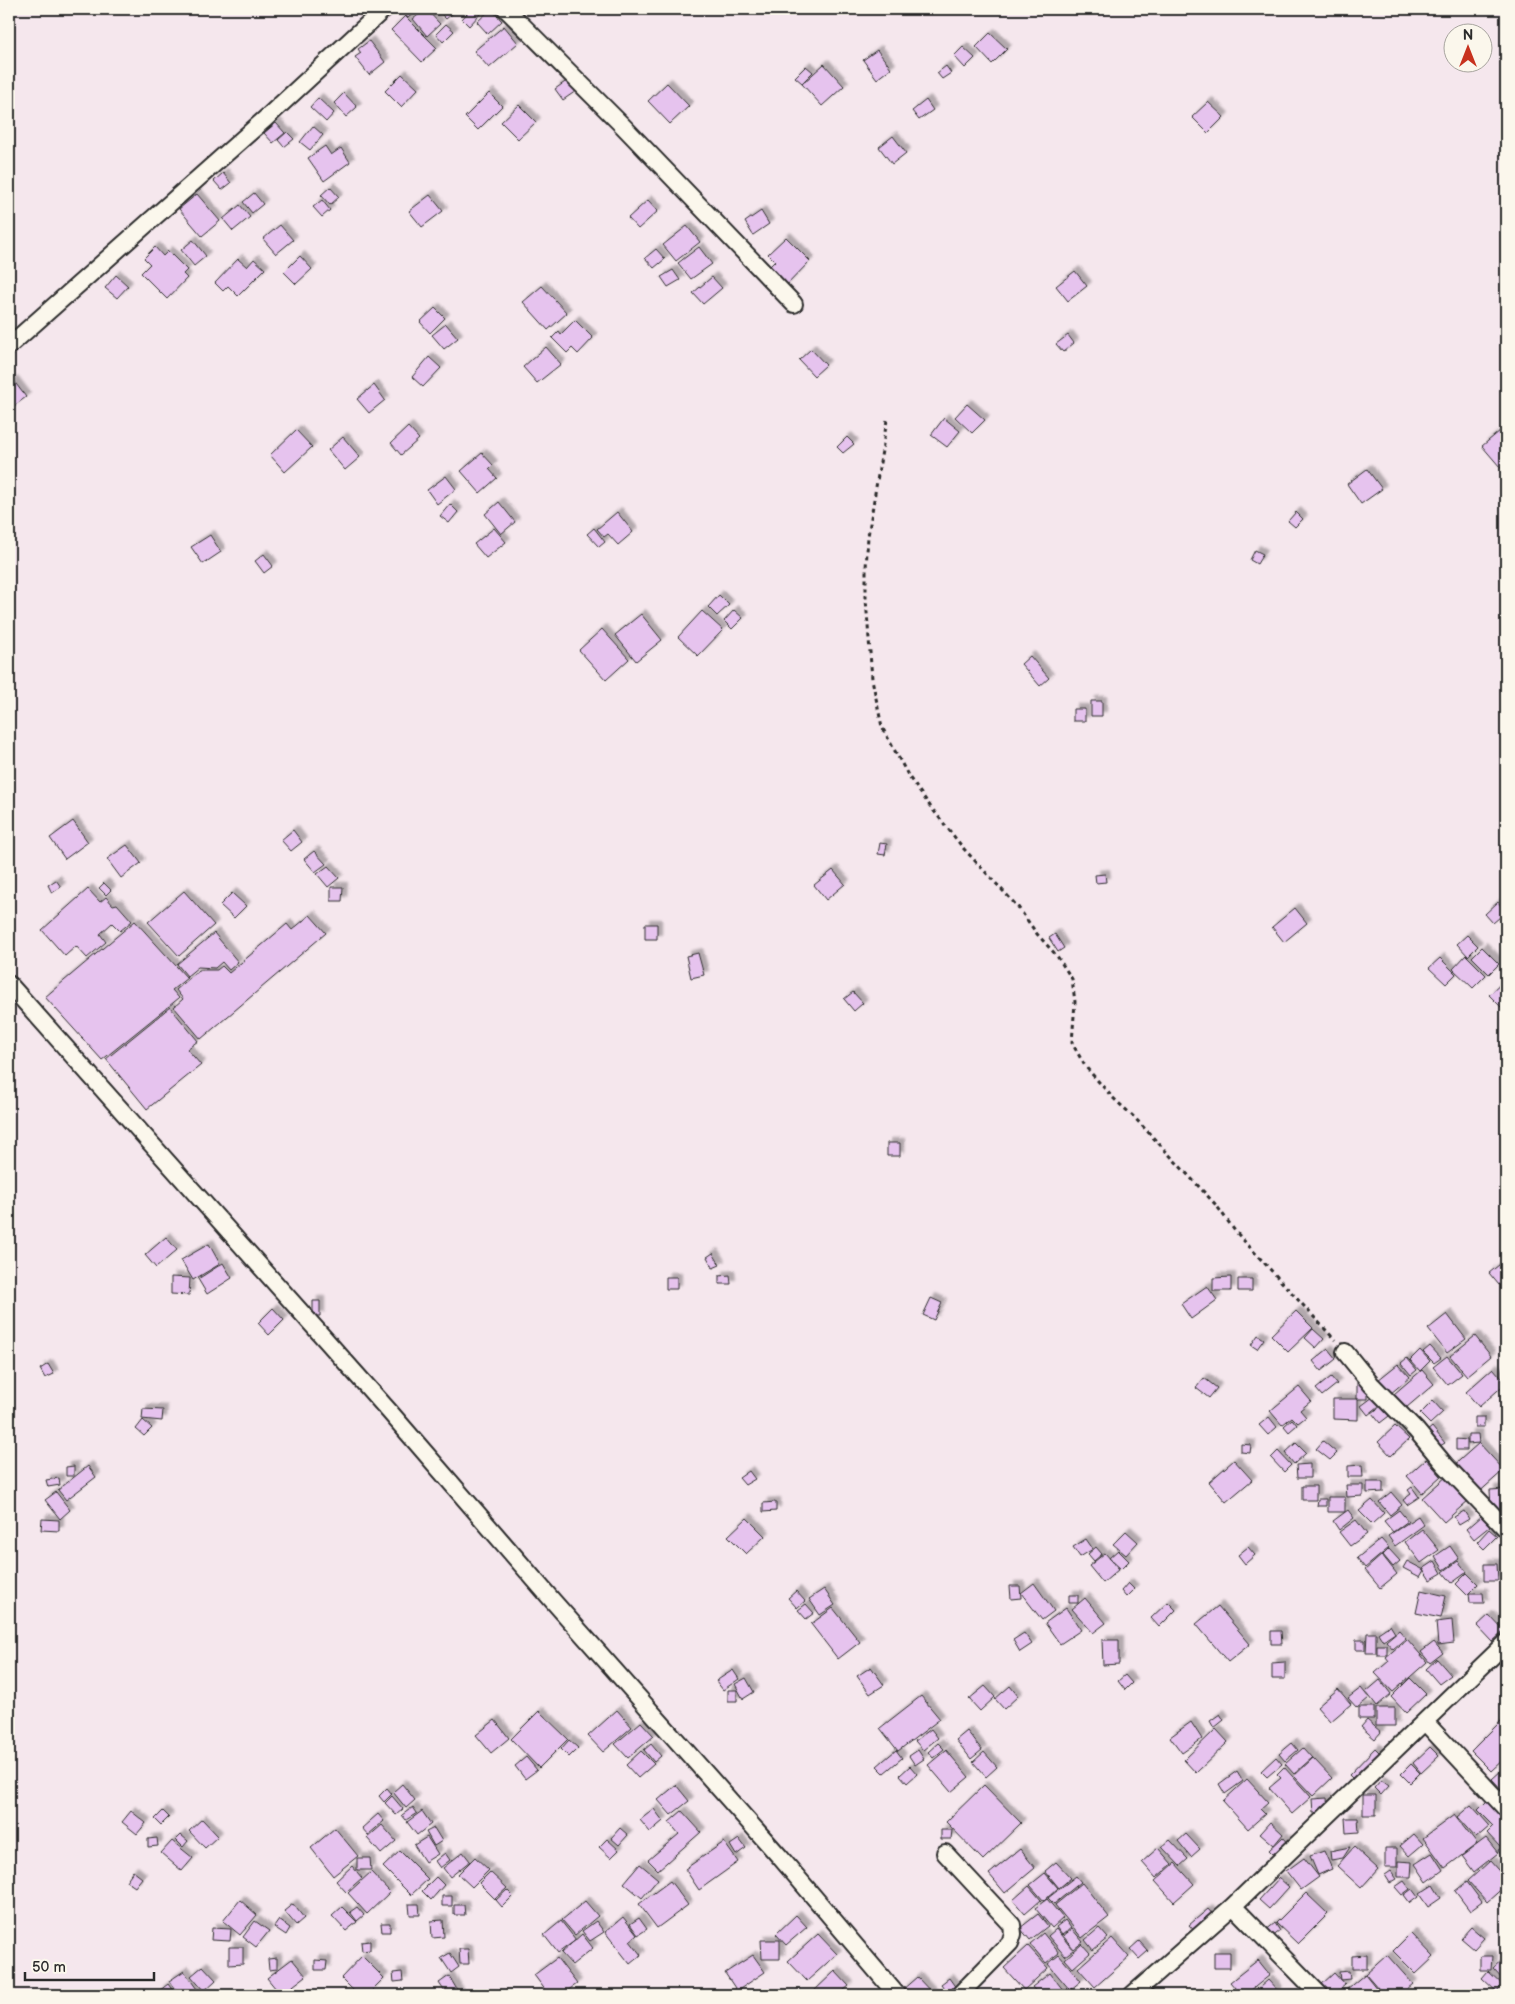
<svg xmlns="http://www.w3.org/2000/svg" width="1515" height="2004" viewBox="0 0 1515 2004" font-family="'Balsamiq Sans',sans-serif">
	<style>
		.building { fill: #e6c3ee; stroke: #2b2b2b; filter: url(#shadow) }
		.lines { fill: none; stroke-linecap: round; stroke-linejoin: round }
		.street-casing { stroke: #2b2b2b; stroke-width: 20 }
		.path { stroke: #2b2b2b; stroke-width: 3; stroke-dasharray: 4 4; stroke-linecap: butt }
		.street { stroke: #fbf7ec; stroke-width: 16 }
	</style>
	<defs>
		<filter id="shadow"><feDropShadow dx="4.5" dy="-4.5" stdDeviation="1" flood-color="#0004"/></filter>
	</defs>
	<rect width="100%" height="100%" fill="#f5e7ed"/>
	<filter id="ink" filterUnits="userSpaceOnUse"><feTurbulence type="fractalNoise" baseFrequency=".02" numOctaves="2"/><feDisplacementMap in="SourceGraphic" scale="10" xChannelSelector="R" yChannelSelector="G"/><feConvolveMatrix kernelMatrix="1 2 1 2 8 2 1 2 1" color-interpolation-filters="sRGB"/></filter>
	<g filter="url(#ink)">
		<path class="building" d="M 400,9 L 418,9 L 408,18 Z
			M 426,9 L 440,24 L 427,36 L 413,19 Z
			M 436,9 L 458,9 L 446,19 Z
			M 471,9 L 476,9 L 481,13 L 469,26 L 462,19 Z
			M 491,9 L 502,21 L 488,34 L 477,22 Z
			M 405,16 L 437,48 L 422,62 L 391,30 Z
			M 446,24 L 454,31 L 443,42 L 436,34 Z
			M 504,26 L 518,43 L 489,68 L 474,51 Z
			M 990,33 L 1007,49 L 992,64 L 976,47 Z
			M 369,41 L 385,62 L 369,75 L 355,57 L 361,53 L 358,49 Z
			M 963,47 L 975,58 L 965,68 L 954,56 Z
			M 877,50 L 891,68 L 877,79 L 863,60 Z
			M 824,64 L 844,86 L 822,106 L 802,84 Z
			M 806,66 L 813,72 L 802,83 L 795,77 Z
			M 946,66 L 951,73 L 942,79 L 937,73 Z
			M 402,74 L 418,89 L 401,107 L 385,91 Z
			M 568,80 L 576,91 L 563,100 L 555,89 Z
			M 667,83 L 689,106 L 670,124 L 648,101 Z
			M 344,93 L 357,107 L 346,117 L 334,103 Z
			M 489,93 L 502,106 L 478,130 L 465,117 Z
			M 318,98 L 334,113 L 326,122 L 310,107 Z
			M 926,100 L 933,110 L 919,120 L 912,111 Z
			M 1208,102 L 1224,117 L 1208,133 L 1192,117 Z
			M 519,105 L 536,122 L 518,139 L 501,122 Z
			M 276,123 L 285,133 L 273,143 L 264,133 Z
			M 313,126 L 323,135 L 310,150 L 300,142 Z
			M 287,132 L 294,139 L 284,147 L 278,140 Z
			M 893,136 L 906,153 L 892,164 L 879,147 Z
			M 325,146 L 331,155 L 341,148 L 350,162 L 324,181 L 308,158 Z
			M 223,173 L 231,183 L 222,190 L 214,181 Z
			M 330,187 L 339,197 L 330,205 L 321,195 Z
			M 254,193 L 263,204 L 252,213 L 243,202 Z
			M 197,194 L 220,221 L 202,236 L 179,209 Z
			M 430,195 L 443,211 L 422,227 L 409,211 Z
			M 322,200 L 330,210 L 322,217 L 313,207 Z
			M 648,200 L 658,211 L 638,229 L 628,218 Z
			M 240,205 L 250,217 L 233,231 L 223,219 Z
			M 761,211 L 769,224 L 753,235 L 745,222 Z
			M 280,225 L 293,240 L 276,254 L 263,239 Z
			M 687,226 L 700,242 L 676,261 L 663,245 Z
			M 786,237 L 810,261 L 783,289 L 776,282 L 781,277 L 770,266 L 775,261 L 768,254 Z
			M 193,240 L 206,256 L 194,266 L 181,250 Z
			M 155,247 L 163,256 L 168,251 L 187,270 L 183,274 L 187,278 L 167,299 L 141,273 L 150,264 L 144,258 Z
			M 699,247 L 712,264 L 691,279 L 678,263 Z
			M 656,249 L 665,259 L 654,268 L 645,258 Z
			M 300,256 L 312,269 L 296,284 L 284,272 Z
			M 238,259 L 247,267 L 254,259 L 265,269 L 238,296 L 228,286 L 223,291 L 215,283 Z
			M 673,270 L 680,280 L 668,287 L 661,277 Z
			M 1075,271 L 1087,286 L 1068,301 L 1056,286 Z
			M 116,275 L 128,286 L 117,298 L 105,288 Z
			M 712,277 L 722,288 L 703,304 L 693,293 Z
			M 542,286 L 567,313 L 548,330 L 523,302 Z
			M 435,308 L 445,318 L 430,333 L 420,322 Z
			M 575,320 L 593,338 L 578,354 L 572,348 L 567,353 L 552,338 L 559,331 L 561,334 Z
			M 446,324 L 458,338 L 444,349 L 432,335 Z
			M 1068,335 L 1074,343 L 1063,352 L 1056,344 Z
			M 546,347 L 561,364 L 537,383 L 523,367 Z
			M 811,349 L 826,365 L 814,376 L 799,360 Z
			M 429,357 L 441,368 L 423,387 L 412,377 Z
			M 13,380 L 26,397 L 10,409 L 9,384 Z
			M 374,385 L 385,400 L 369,413 L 357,399 Z
			M 967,404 L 985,420 L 972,433 L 955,417 Z
			M 944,418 L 960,431 L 947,447 L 931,435 Z
			M 1506,426 L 1506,474 L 1482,446 Z
			M 408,427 L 419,439 L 401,455 L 391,443 Z
			M 296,430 L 312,447 L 285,472 L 270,455 Z
			M 343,437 L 360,457 L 345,470 L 328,450 Z
			M 847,437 L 854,444 L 843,453 L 837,447 Z
			M 482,453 L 493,465 L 489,469 L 497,478 L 480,493 L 461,471 Z
			M 1367,469 L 1382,489 L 1361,504 L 1347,484 Z
			M 446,476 L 456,489 L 437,504 L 427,490 Z
			M 499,502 L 515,522 L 501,534 L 485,514 Z
			M 450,504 L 458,512 L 449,523 L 440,516 Z
			M 617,512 L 633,532 L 618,545 L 608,534 L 604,537 L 597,529 Z
			M 1296,512 L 1303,519 L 1295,527 L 1288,521 Z
			M 494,528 L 506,542 L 486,558 L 474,544 Z
			M 594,528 L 605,542 L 599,547 L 587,534 Z
			M 210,535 L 221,552 L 203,564 L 191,547 Z
			M 1255,550 L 1263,554 L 1257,564 L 1250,560 Z
			M 264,554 L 273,566 L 264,573 L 255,561 Z
			M 719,595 L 729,605 L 717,616 L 708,607 Z
			M 734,610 L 743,618 L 732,629 L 724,621 Z
			M 702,611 L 723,630 L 698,656 L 678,637 Z
			M 641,614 L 662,640 L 636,661 L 615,635 Z
			M 602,629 L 629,659 L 606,680 L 579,650 Z
			M 1030,656 L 1049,678 L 1040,686 L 1021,664 Z
			M 1091,701 L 1102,701 L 1102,716 L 1091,716 Z
			M 1073,709 L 1085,709 L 1085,721 L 1073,721 Z
			M 73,821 L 88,842 L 65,859 L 50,838 Z
			M 293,830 L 302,842 L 291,851 L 281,840 Z
			M 880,843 L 887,844 L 885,855 L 878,854 Z
			M 127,845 L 141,863 L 121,878 L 107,859 Z
			M 314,851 L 326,864 L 315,872 L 304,859 Z
			M 328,866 L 339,878 L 328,887 L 317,874 Z
			M 833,870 L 845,884 L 826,900 L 814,885 Z
			M 1105,874 L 1106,882 L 1096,883 L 1095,875 Z
			M 56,880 L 61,887 L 52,893 L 48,885 Z
			M 104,883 L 111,890 L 106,895 L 99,888 Z
			M 331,887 L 343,887 L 342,901 L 331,901 Z
			M 88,889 L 100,902 L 106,897 L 113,905 L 117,904 L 132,921 L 120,931 L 112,923 L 100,934 L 106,942 L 87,958 L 76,946 L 65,956 L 42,930 Z
			M 184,891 L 214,925 L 179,956 L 148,922 Z
			M 232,893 L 246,906 L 234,918 L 220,905 Z
			M 1498,902 L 1506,912 L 1493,923 L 1485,914 Z
			M 1295,908 L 1307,923 L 1284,942 L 1272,927 Z
			M 310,915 L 326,933 L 201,1039 L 174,1007 L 183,999 L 176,990 L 199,970 L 217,970 L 222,966 L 229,973 L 287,924 L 292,930 Z
			M 135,921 L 187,978 L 172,990 L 179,998 L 102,1060 L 45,997 Z
			M 645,924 L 657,924 L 657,939 L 645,939 Z
			M 214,933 L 238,962 L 229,970 L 222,962 L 215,968 L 198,967 L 187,976 L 177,964 Z
			M 1055,934 L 1064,948 L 1058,952 L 1049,938 Z
			M 1467,935 L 1478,946 L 1468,956 L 1457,944 Z
			M 1482,947 L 1499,964 L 1489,974 L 1472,957 Z
			M 698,953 L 704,975 L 691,978 L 686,956 Z
			M 1466,955 L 1486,975 L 1473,988 L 1453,969 Z
			M 1440,958 L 1456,974 L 1446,984 L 1429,968 Z
			M 1506,979 L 1506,1012 L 1489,995 Z
			M 853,992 L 863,1003 L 854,1011 L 844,999 Z
			M 170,1007 L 198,1041 L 187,1049 L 201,1065 L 147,1109 L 106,1059 Z
			M 887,1143 L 900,1143 L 900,1156 L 887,1156 Z
			M 166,1237 L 177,1250 L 156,1268 L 145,1255 Z
			M 209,1244 L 220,1264 L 193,1280 L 181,1260 Z
			M 713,1253 L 720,1265 L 713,1268 L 707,1257 Z
			M 1504,1261 L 1506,1264 L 1506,1279 L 1499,1285 L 1489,1273 Z
			M 223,1263 L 232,1278 L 207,1294 L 198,1279 Z
			M 730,1275 L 731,1284 L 719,1284 L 719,1276 Z
			M 171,1277 L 190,1278 L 189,1295 L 171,1294 Z
			M 666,1277 L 677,1277 L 677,1289 L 666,1289 Z
			M 1231,1277 L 1231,1291 L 1213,1291 L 1213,1278 Z
			M 1238,1279 L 1252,1279 L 1252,1291 L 1238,1291 Z
			M 1207,1286 L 1217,1300 L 1191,1319 L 1181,1304 Z
			M 931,1298 L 942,1303 L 934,1320 L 923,1315 Z
			M 313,1301 L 320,1301 L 320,1316 L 313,1316 Z
			M 273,1308 L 284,1320 L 269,1335 L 258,1323 Z
			M 1296,1311 L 1313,1328 L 1288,1352 L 1271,1335 Z
			M 1447,1314 L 1466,1339 L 1447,1353 L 1428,1329 Z
			M 1313,1329 L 1324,1339 L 1316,1348 L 1305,1338 Z
			M 1258,1335 L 1264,1339 L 1257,1349 L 1251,1345 Z
			M 1475,1336 L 1491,1356 L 1467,1376 L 1450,1356 Z
			M 1430,1346 L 1441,1358 L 1434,1363 L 1423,1352 Z
			M 1328,1349 L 1336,1359 L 1321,1371 L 1313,1361 Z
			M 1420,1350 L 1430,1361 L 1420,1371 L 1410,1360 Z
			M 1447,1356 L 1462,1374 L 1448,1385 L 1433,1367 Z
			M 1407,1358 L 1417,1370 L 1411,1375 L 1401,1363 Z
			M 48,1364 L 54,1374 L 45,1378 L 40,1369 Z
			M 1398,1364 L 1410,1377 L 1390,1394 L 1378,1380 Z
			M 1493,1368 L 1506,1383 L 1479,1407 L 1466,1392 Z
			M 1422,1370 L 1434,1384 L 1406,1408 L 1394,1394 Z
			M 1331,1377 L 1337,1384 L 1322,1396 L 1316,1389 Z
			M 1204,1378 L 1217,1388 L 1209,1398 L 1196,1388 Z
			M 1357,1382 L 1364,1382 L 1364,1389 L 1368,1389 L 1368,1399 L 1357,1399 Z
			M 1299,1387 L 1311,1401 L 1300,1410 L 1306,1417 L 1298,1423 L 1292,1417 L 1282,1425 L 1270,1411 Z
			M 1377,1394 L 1384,1402 L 1368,1415 L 1361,1406 Z
			M 1333,1399 L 1358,1399 L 1358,1420 L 1333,1419 Z
			M 1433,1401 L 1443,1412 L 1430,1424 L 1420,1414 Z
			M 1381,1406 L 1389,1416 L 1380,1423 L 1372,1413 Z
			M 143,1409 L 163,1410 L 162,1421 L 142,1419 Z
			M 1269,1417 L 1277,1427 L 1268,1435 L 1259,1425 Z
			M 1475,1417 L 1484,1417 L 1484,1427 L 1475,1427 Z
			M 1292,1419 L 1297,1425 L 1289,1432 L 1284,1426 Z
			M 143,1420 L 152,1428 L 144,1436 L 136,1429 Z
			M 1395,1426 L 1409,1439 L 1391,1456 L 1378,1442 Z
			M 1432,1427 L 1445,1443 L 1438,1447 L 1426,1432 Z
			M 1468,1434 L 1478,1434 L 1479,1443 L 1468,1444 Z
			M 1456,1439 L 1467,1440 L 1467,1450 L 1456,1450 Z
			M 1323,1441 L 1337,1453 L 1330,1460 L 1316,1449 Z
			M 1296,1443 L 1306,1453 L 1294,1464 L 1285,1453 Z
			M 1479,1443 L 1504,1470 L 1476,1495 L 1451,1468 Z
			M 1241,1444 L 1251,1445 L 1250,1453 L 1241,1452 Z
			M 1278,1451 L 1291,1465 L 1284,1472 L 1271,1458 Z
			M 1426,1459 L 1441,1476 L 1422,1493 L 1407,1476 Z
			M 1234,1460 L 1252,1480 L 1226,1502 L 1209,1482 Z
			M 1310,1464 L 1310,1478 L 1297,1478 L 1296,1465 Z
			M 1362,1465 L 1363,1477 L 1348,1477 L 1348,1466 Z
			M 74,1466 L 74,1476 L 66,1476 L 66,1467 Z
			M 88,1466 L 96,1477 L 66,1500 L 58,1490 Z
			M 749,1471 L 755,1479 L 745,1485 L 739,1478 Z
			M 1447,1476 L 1469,1500 L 1444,1522 L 1422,1498 Z
			M 59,1478 L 60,1485 L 48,1487 L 46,1480 Z
			M 1367,1482 L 1383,1482 L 1383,1492 L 1367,1493 Z
			M 1346,1485 L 1363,1485 L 1363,1496 L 1347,1497 Z
			M 1302,1486 L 1316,1486 L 1316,1500 L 1302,1500 Z
			M 1412,1487 L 1419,1497 L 1407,1505 L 1403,1500 L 1411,1494 L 1408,1490 Z
			M 1506,1489 L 1506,1509 L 1491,1509 L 1490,1490 Z
			M 56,1492 L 70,1510 L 60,1519 L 45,1500 Z
			M 1391,1492 L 1402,1505 L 1390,1515 L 1379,1502 Z
			M 1328,1497 L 1345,1497 L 1345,1512 L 1328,1512 Z
			M 1318,1499 L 1326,1499 L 1326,1506 L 1317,1506 Z
			M 1372,1500 L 1384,1513 L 1372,1524 L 1359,1511 Z
			M 776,1502 L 776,1511 L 763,1512 L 763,1503 Z
			M 1348,1510 L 1354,1518 L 1339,1530 L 1333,1521 Z
			M 1399,1510 L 1408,1521 L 1393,1532 L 1384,1521 Z
			M 1464,1511 L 1469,1519 L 1459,1525 L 1454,1517 Z
			M 1418,1516 L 1424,1525 L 1395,1546 L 1388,1536 Z
			M 1481,1516 L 1490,1526 L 1474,1539 L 1466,1529 Z
			M 747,1518 L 765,1536 L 746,1554 L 728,1536 Z
			M 42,1519 L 59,1520 L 59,1531 L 41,1530 Z
			M 1356,1520 L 1367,1534 L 1350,1546 L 1339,1532 Z
			M 1422,1529 L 1439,1550 L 1421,1563 L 1405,1542 Z
			M 1489,1529 L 1497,1536 L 1484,1549 L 1477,1542 Z
			M 1126,1531 L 1138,1542 L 1126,1555 L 1113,1544 Z
			M 1086,1539 L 1093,1549 L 1080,1557 L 1073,1547 Z
			M 1381,1539 L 1389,1548 L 1365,1568 L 1357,1558 Z
			M 1450,1546 L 1459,1559 L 1444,1570 L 1435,1556 Z
			M 1096,1547 L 1102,1554 L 1094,1561 L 1088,1554 Z
			M 1248,1547 L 1255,1555 L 1245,1564 L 1238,1555 Z
			M 1389,1549 L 1400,1561 L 1393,1567 L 1383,1555 Z
			M 1118,1550 L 1129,1561 L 1121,1569 L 1109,1558 Z
			M 1105,1553 L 1119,1569 L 1103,1583 L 1089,1566 Z
			M 1382,1555 L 1397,1574 L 1380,1588 L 1365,1570 Z
			M 1407,1561 L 1424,1570 L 1420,1577 L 1403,1568 Z
			M 1435,1561 L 1442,1573 L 1430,1580 L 1423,1569 Z
			M 1458,1561 L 1467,1572 L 1452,1583 L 1443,1572 Z
			M 1484,1564 L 1497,1564 L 1498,1581 L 1484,1581 Z
			M 1467,1573 L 1478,1584 L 1467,1595 L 1456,1584 Z
			M 1034,1583 L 1054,1611 L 1042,1620 L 1021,1593 Z
			M 1128,1583 L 1134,1589 L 1126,1597 L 1121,1591 Z
			M 1010,1586 L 1020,1586 L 1021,1598 L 1011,1599 Z
			M 824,1589 L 835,1605 L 820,1615 L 809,1599 Z
			M 1421,1590 L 1446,1596 L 1441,1618 L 1416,1613 Z
			M 796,1591 L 805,1601 L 797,1608 L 788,1598 Z
			M 1469,1593 L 1483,1593 L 1484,1603 L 1470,1603 Z
			M 1069,1595 L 1078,1595 L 1078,1603 L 1069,1603 Z
			M 1085,1598 L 1106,1623 L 1093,1633 L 1072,1609 Z
			M 1168,1602 L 1176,1610 L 1159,1627 L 1151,1618 Z
			M 806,1604 L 814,1613 L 806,1619 L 798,1610 Z
			M 1218,1606 L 1250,1644 L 1228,1662 L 1196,1624 Z
			M 833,1608 L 860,1642 L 838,1659 L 811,1624 Z
			M 1066,1608 L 1081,1630 L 1060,1644 L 1045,1623 Z
			M 1489,1615 L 1504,1631 L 1492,1642 L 1477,1626 Z
			M 1452,1620 L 1454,1643 L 1438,1645 L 1436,1622 Z
			M 1390,1625 L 1395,1633 L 1383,1641 L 1378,1633 Z
			M 1399,1630 L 1406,1638 L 1393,1649 L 1386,1641 Z
			M 1271,1631 L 1281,1631 L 1282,1644 L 1271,1644 Z
			M 1024,1633 L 1032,1644 L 1020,1652 L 1013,1640 Z
			M 1367,1633 L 1376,1633 L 1376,1653 L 1366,1653 Z
			M 1407,1639 L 1427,1662 L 1393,1692 L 1375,1673 L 1389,1661 L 1386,1657 Z
			M 1102,1640 L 1119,1640 L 1119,1664 L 1103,1665 Z
			M 1356,1640 L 1365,1640 L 1365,1650 L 1356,1650 Z
			M 1434,1642 L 1443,1653 L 1430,1663 L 1421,1652 Z
			M 1377,1645 L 1387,1645 L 1387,1655 L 1377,1655 Z
			M 1437,1659 L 1451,1675 L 1439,1684 L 1426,1669 Z
			M 1285,1662 L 1285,1679 L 1272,1679 L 1272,1663 Z
			M 871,1667 L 884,1685 L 870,1694 L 857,1676 Z
			M 733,1670 L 739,1679 L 723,1690 L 716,1681 Z
			M 1125,1675 L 1132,1683 L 1125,1690 L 1118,1681 Z
			M 746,1678 L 754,1692 L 743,1699 L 735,1684 Z
			M 1410,1678 L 1426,1694 L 1406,1713 L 1391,1697 Z
			M 1380,1680 L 1391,1694 L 1377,1706 L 1366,1692 Z
			M 985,1686 L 995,1697 L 980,1711 L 969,1699 Z
			M 1010,1686 L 1018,1696 L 1004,1709 L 995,1699 Z
			M 1361,1688 L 1369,1698 L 1357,1708 L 1348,1698 Z
			M 1338,1689 L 1351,1704 L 1330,1722 L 1317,1707 Z
			M 728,1690 L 737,1690 L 737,1701 L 728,1701 Z
			M 921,1696 L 940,1719 L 898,1751 L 880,1728 Z
			M 1359,1707 L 1374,1707 L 1374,1719 L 1359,1719 Z
			M 1376,1708 L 1395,1708 L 1395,1726 L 1376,1726 Z
			M 617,1710 L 632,1727 L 603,1752 L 588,1736 Z
			M 539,1711 L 568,1739 L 539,1768 L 511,1739 Z
			M 1220,1714 L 1224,1720 L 1214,1728 L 1210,1721 Z
			M 1506,1716 L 1506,1757 L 1491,1771 L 1471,1751 Z
			M 495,1720 L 509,1738 L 491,1753 L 476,1735 Z
			M 1367,1720 L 1381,1732 L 1375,1739 L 1361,1727 Z
			M 641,1722 L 654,1736 L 628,1758 L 615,1744 Z
			M 1191,1722 L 1202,1739 L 1182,1753 L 1170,1737 Z
			M 931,1729 L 938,1738 L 923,1750 L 915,1741 Z
			M 1216,1729 L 1228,1742 L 1196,1773 L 1184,1760 Z
			M 967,1731 L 982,1750 L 971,1759 L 956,1740 Z
			M 569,1740 L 578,1748 L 569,1757 L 561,1749 Z
			M 938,1743 L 944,1749 L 933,1758 L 928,1752 Z
			M 1292,1743 L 1298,1750 L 1285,1761 L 1279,1754 Z
			M 651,1744 L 661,1756 L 654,1762 L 644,1750 Z
			M 1430,1747 L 1439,1756 L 1421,1773 L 1413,1763 Z
			M 1303,1748 L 1312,1758 L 1294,1774 L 1285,1764 Z
			M 1375,1748 L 1383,1756 L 1357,1783 L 1349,1775 Z
			M 896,1750 L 902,1758 L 884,1773 L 877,1766 Z
			M 918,1750 L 924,1759 L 915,1765 L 909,1756 Z
			M 946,1750 L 969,1777 L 951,1792 L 928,1765 Z
			M 641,1751 L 654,1764 L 638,1778 L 626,1765 Z
			M 984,1752 L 997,1767 L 986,1777 L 973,1762 Z
			M 526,1757 L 537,1770 L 525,1779 L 515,1766 Z
			M 1276,1757 L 1282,1764 L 1267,1777 L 1261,1771 Z
			M 1313,1758 L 1332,1778 L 1313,1796 L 1294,1776 Z
			M 1411,1764 L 1420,1773 L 1410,1783 L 1401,1774 Z
			M 910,1766 L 917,1774 L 907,1783 L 900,1775 Z
			M 1284,1767 L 1311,1797 L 1292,1814 L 1269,1788 L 1281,1778 L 1277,1774 Z
			M 1502,1770 L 1506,1774 L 1506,1792 L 1505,1793 L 1492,1779 Z
			M 1237,1771 L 1243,1781 L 1225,1794 L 1219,1784 Z
			M 1247,1779 L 1268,1802 L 1260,1809 L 1265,1814 L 1248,1829 L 1223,1801 Z
			M 1381,1780 L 1389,1786 L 1381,1795 L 1374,1788 Z
			M 402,1784 L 415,1800 L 406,1808 L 393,1792 Z
			M 676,1785 L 689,1801 L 671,1815 L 658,1800 Z
			M 984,1785 L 1021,1823 L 983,1860 L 946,1822 Z
			M 387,1788 L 392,1794 L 384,1802 L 379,1796 Z
			M 1363,1795 L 1376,1795 L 1376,1815 L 1363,1815 Z
			M 392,1796 L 403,1809 L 396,1815 L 385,1803 Z
			M 1327,1798 L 1328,1812 L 1313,1813 L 1312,1799 Z
			M 1487,1801 L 1506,1820 L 1506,1841 L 1500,1847 L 1487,1833 L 1494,1826 L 1478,1810 Z
			M 1471,1805 L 1490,1826 L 1476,1838 L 1457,1817 Z
			M 413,1807 L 417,1813 L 406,1820 L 402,1815 Z
			M 654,1809 L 663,1821 L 650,1832 L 640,1820 Z
			M 131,1811 L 146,1823 L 137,1834 L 122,1822 Z
			M 163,1811 L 169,1817 L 161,1825 L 155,1819 Z
			M 422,1811 L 431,1824 L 417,1835 L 407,1822 Z
			M 682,1811 L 701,1832 L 658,1870 L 648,1860 L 679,1834 L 669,1822 Z
			M 378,1814 L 384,1821 L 368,1835 L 362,1828 Z
			M 1454,1815 L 1477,1844 L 1445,1868 L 1423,1838 Z
			M 1345,1818 L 1358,1818 L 1359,1832 L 1346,1833 Z
			M 202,1819 L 218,1836 L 205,1848 L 189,1831 Z
			M 1270,1822 L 1283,1834 L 1274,1845 L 1260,1833 Z
			M 382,1825 L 396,1841 L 381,1854 L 367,1838 Z
			M 335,1828 L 358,1856 L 333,1876 L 311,1848 Z
			M 434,1828 L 442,1841 L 434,1846 L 426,1832 Z
			M 620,1828 L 628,1835 L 619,1845 L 611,1838 Z
			M 941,1830 L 952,1830 L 951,1839 L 941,1839 Z
			M 1186,1834 L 1200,1849 L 1191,1857 L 1178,1841 Z
			M 1414,1834 L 1423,1844 L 1409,1856 L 1400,1846 Z
			M 181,1835 L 188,1841 L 183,1847 L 176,1840 Z
			M 427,1837 L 438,1854 L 425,1862 L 414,1845 Z
			M 1283,1837 L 1290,1845 L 1276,1857 L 1269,1850 Z
			M 157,1838 L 158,1846 L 148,1847 L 148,1839 Z
			M 1486,1838 L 1498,1853 L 1474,1872 L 1462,1856 Z
			M 607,1839 L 619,1850 L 611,1858 L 599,1847 Z
			M 739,1839 L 746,1848 L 736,1855 L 730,1845 Z
			M 1170,1840 L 1188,1859 L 1180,1866 L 1162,1847 Z
			M 172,1841 L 193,1858 L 182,1871 L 161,1853 Z
			M 724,1842 L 738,1862 L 699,1890 L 685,1869 Z
			M 1506,1846 L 1506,1864 L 1498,1850 Z
			M 1350,1847 L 1343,1858 L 1331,1860 L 1330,1851 Z
			M 1354,1847 L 1378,1869 L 1361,1888 L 1337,1866 Z
			M 1158,1848 L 1172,1864 L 1156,1878 L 1142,1862 Z
			M 1385,1848 L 1397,1848 L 1397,1867 L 1385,1867 Z
			M 1020,1849 L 1035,1868 L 1005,1893 L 989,1874 Z
			M 400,1851 L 428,1879 L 411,1895 L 383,1867 Z
			M 1324,1851 L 1332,1869 L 1318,1875 L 1310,1856 Z
			M 463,1852 L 470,1861 L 450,1877 L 443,1868 Z
			M 445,1853 L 450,1860 L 440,1868 L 435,1861 Z
			M 1432,1853 L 1443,1870 L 1427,1882 L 1415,1864 Z
			M 475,1857 L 489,1870 L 472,1887 L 458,1874 Z
			M 357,1858 L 370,1858 L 371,1870 L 357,1870 Z
			M 1304,1858 L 1319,1877 L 1301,1890 L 1286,1871 Z
			M 1398,1861 L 1412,1862 L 1411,1877 L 1398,1877 Z
			M 1490,1861 L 1506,1879 L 1506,1885 L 1487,1902 L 1468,1881 Z
			M 1056,1862 L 1071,1878 L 1059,1888 L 1045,1871 Z
			M 1175,1863 L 1194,1884 L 1174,1902 L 1155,1881 Z
			M 640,1864 L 658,1879 L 642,1898 L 624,1883 Z
			M 352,1866 L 362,1878 L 346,1892 L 336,1881 Z
			M 133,1871 L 142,1878 L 135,1887 L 126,1881 Z
			M 1391,1871 L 1397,1879 L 1390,1883 L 1385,1875 Z
			M 371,1872 L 390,1892 L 367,1914 L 348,1893 Z
			M 490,1872 L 507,1888 L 495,1899 L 479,1883 Z
			M 1045,1873 L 1058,1888 L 1044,1901 L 1030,1885 Z
			M 1076,1876 L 1081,1882 L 1054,1904 L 1048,1898 Z
			M 436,1877 L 444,1885 L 431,1900 L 422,1891 Z
			M 1279,1878 L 1289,1887 L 1269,1909 L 1259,1900 Z
			M 670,1881 L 688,1905 L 657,1928 L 639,1904 Z
			M 1404,1881 L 1410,1889 L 1402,1895 L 1395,1887 Z
			M 1467,1882 L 1482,1902 L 1470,1911 L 1455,1891 Z
			M 1082,1883 L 1109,1917 L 1082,1938 L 1055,1905 Z
			M 1433,1885 L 1441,1898 L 1428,1907 L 1419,1894 Z
			M 1029,1886 L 1041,1900 L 1025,1914 L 1013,1900 Z
			M 1412,1889 L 1418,1897 L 1410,1903 L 1404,1895 Z
			M 507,1890 L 513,1896 L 502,1907 L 496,1900 Z
			M 1306,1893 L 1328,1914 L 1298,1944 L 1276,1923 Z
			M 442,1896 L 452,1896 L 452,1906 L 442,1906 Z
			M 1047,1899 L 1063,1918 L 1052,1928 L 1035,1908 Z
			M 240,1900 L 257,1915 L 240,1935 L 223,1921 Z
			M 585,1901 L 598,1916 L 575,1935 L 562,1920 Z
			M 293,1904 L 304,1918 L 296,1925 L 284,1911 Z
			M 409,1904 L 419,1904 L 420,1915 L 410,1915 Z
			M 454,1905 L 464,1905 L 465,1915 L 454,1915 Z
			M 342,1907 L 357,1922 L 346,1931 L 332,1916 Z
			M 357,1907 L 364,1915 L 357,1921 L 350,1912 Z
			M 1208,1909 L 1215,1917 L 1197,1934 L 1189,1925 Z
			M 1038,1914 L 1048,1926 L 1030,1940 L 1020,1928 Z
			M 796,1915 L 807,1927 L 786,1945 L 776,1934 Z
			M 623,1917 L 637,1935 L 630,1941 L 641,1955 L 630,1964 L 605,1932 Z
			M 639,1918 L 647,1929 L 638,1935 L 630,1924 Z
			M 279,1920 L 290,1928 L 286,1935 L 274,1927 Z
			M 443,1920 L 444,1937 L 432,1938 L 431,1921 Z
			M 1065,1920 L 1071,1928 L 1062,1935 L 1056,1927 Z
			M 255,1921 L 269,1931 L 256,1947 L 243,1937 Z
			M 561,1921 L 576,1940 L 558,1953 L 544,1935 Z
			M 596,1921 L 604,1932 L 590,1941 L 582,1931 Z
			M 381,1923 L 390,1923 L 390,1932 L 382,1932 Z
			M 1275,1923 L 1280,1931 L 1272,1937 L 1266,1930 Z
			M 1471,1927 L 1484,1938 L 1474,1949 L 1461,1938 Z
			M 212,1928 L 231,1929 L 230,1941 L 211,1940 Z
			M 1099,1928 L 1108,1938 L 1093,1950 L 1085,1940 Z
			M 1056,1929 L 1073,1950 L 1065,1956 L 1048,1936 Z
			M 1072,1929 L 1083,1942 L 1074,1949 L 1063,1936 Z
			M 1043,1933 L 1059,1953 L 1046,1963 L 1030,1944 Z
			M 1411,1933 L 1434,1957 L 1416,1974 L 1393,1951 Z
			M 582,1934 L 593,1948 L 572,1965 L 561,1953 Z
			M 818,1934 L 837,1954 L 807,1981 L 788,1961 Z
			M 1112,1938 L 1129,1957 L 1095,1987 L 1078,1968 Z
			M 761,1940 L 780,1940 L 780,1959 L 762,1959 Z
			M 370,1941 L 370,1950 L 362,1951 L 361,1942 Z
			M 1139,1941 L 1148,1951 L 1139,1959 L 1130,1949 Z
			M 1082,1944 L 1090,1953 L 1073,1968 L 1065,1959 Z
			M 1028,1946 L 1048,1968 L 1024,1990 L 1004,1968 Z
			M 229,1947 L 243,1947 L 243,1964 L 229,1965 Z
			M 459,1949 L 468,1949 L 469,1964 L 460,1964 Z
			M 1214,1952 L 1230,1952 L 1230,1968 L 1214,1968 Z
			M 450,1953 L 459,1967 L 451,1973 L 441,1958 Z
			M 753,1955 L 765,1972 L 737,1991 L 725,1973 Z
			M 1059,1955 L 1081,1981 L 1070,1990 L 1048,1964 Z
			M 1367,1955 L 1367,1969 L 1352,1969 L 1352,1956 Z
			M 1387,1955 L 1413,1984 L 1400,1995 L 1384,1995 L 1366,1974 Z
			M 362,1956 L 384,1978 L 367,1995 L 358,1995 L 341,1978 Z
			M 1480,1956 L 1492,1956 L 1491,1970 L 1480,1970 Z
			M 1506,1956 L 1506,1982 L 1493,1968 Z
			M 277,1958 L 277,1969 L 269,1970 L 268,1959 Z
			M 557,1958 L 577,1984 L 561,1995 L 549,1995 L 534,1975 Z
			M 292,1959 L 306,1976 L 281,1995 L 267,1978 Z
			M 315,1960 L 327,1961 L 326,1970 L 315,1970 Z
			M 1258,1960 L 1270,1975 L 1245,1995 L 1241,1995 L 1230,1982 Z
			M 203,1966 L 216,1980 L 204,1991 L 191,1976 Z
			M 184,1971 L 199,1992 L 195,1995 L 179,1995 L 169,1981 Z
			M 835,1971 L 849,1986 L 838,1995 L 815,1995 L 813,1992 Z
			M 1349,1971 L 1350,1979 L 1340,1980 L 1339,1972 Z
			M 1488,1971 L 1503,1985 L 1497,1992 L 1482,1978 Z
			M 402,1972 L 403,1981 L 394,1982 L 393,1973 Z
			M 1050,1973 L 1067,1995 L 1039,1995 L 1032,1987 Z
			M 1334,1973 L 1345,1985 L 1333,1995 L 1330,1995 L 1321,1985 Z
			M 1365,1974 L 1382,1995 L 1340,1995 Z
			M 449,1976 L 459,1993 L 456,1995 L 447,1995 L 439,1983 Z
			M 917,1977 L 934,1995 L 907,1995 L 902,1990 Z
			M 949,1978 L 959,1992 L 954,1995 L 949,1995 L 941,1984 Z
			M 1268,1980 L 1278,1991 L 1273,1995 L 1251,1995 Z
			M 168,1984 L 176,1995 L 161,1995 L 159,1991 Z"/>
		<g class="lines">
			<defs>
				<path id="street" d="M 506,9 L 622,125 L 794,304
					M 9,346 L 265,119 L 384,9
					M 9,984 L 389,1411 L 553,1601 L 780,1857 L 897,1995
					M 1345,1352 L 1371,1384 L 1416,1430 L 1445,1465 L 1506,1529
					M 1425,1722 L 1506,1809
					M 945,1853 L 1012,1925 L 1013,1934 L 1010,1943 L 959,1995
					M 1233,1906 L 1320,1995
					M 1132,1995 L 1233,1906 L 1506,1643"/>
			</defs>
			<use href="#street" class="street-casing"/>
			<path class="path" d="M 887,420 L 868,536 L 866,568 L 866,599 L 872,679 L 882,727 L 909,777 L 930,806 L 964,849 L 1018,907 L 1037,934 L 1057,956 L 1072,979 L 1075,1002 L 1072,1043 L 1085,1066 L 1112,1097 L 1134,1117 L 1216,1205 L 1235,1231 L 1335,1340"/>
			<use href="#street" class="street"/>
		</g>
	</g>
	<rect width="1515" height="2004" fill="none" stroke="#fbf7ec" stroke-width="30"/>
	<rect x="15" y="15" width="1485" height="1974" fill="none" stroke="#2b2b2b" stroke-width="2" filter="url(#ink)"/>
	<g transform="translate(1468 48)"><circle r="24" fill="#fbf7ec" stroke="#a8a59f"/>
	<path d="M0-4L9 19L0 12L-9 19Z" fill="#c8321e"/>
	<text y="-8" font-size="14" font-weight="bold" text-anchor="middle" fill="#2b2b2b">N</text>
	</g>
	<path d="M25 1972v8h129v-8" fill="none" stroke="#2b2b2b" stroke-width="2.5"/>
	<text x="32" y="1972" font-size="15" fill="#2b2b2b" stroke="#fbf7ec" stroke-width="4" paint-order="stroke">50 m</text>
</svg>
